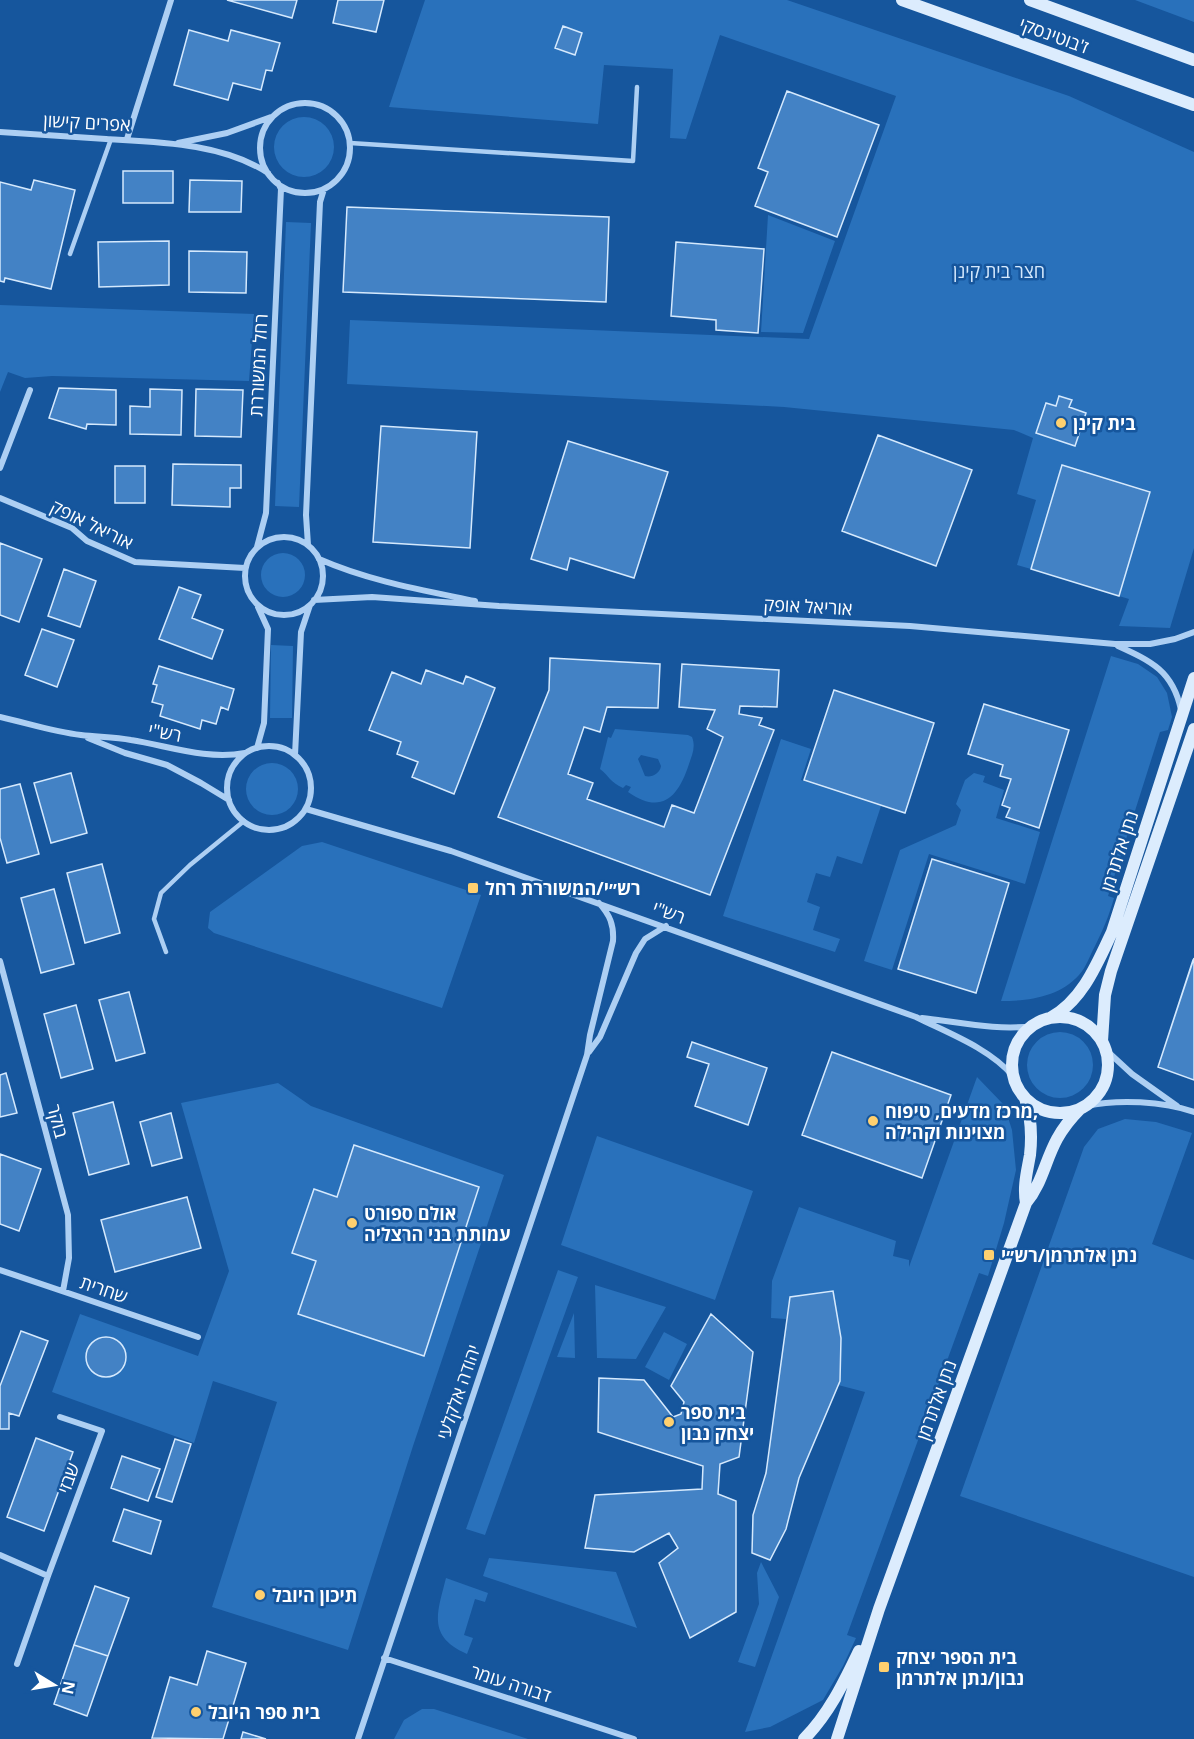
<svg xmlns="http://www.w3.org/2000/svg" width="1194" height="1739" viewBox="0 0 1194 1739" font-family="'Open Sans','Noto Sans Hebrew',sans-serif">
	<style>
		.green { fill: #2971bb; fill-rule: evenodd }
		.building { fill: #4382c5; stroke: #d5e9fd; stroke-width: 1.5 }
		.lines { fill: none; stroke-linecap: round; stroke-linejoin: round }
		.lane { stroke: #adcff3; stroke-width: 4.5 }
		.street { stroke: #adcff3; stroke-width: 6 }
		.secondary { stroke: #dcecfd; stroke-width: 12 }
		.poi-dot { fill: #ffd06f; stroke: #16569d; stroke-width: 2 }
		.labels { text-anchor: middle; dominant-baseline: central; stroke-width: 5; stroke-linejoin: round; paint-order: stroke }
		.street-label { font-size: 18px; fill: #fff; stroke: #16569d }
		.park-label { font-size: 18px; fill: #d5e9fd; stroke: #16569d }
		.poi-label { font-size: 18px; font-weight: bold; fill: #fff; stroke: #16569d; text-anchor: start }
	</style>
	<rect width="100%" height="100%" fill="#16569d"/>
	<path class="green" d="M 425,0 L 787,0 L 1069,96 L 1194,152 L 1194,548 L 1170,628 L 1119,626 L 1129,599 L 1119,596 L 1150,491 L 1062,465 L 1031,569 L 1017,565 L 1036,500 L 1017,494 L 1033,438 L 1014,430 L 784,407 L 347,384 L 350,320 L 809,339 L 896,96 L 720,35 L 686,139 L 670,138 L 673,69 L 604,65 L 598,124 L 389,107 Z
		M 1135,0 L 1194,0 L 1194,22 Z
		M274 147a30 30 0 1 1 60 0a30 30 0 1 1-60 0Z
		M 768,215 L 835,241 L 803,333 L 761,332 Z
		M 286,222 L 311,223 L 299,507 L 275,506 Z
		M 0,305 L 254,314 L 249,381 L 52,376 L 25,378 L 8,372 L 0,392 Z
		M261 575a22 22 0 1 1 44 0a22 22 0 1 1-44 0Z
		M 271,645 L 293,646 L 292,718 L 270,718 Z
		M 1111,656 L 1138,664 L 1157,677 L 1167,693 L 1172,717 L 1168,730 L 1160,732 L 1108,896 L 1114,898 C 1109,916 1103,930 1095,946 C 1090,955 1086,968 1079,975 C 1059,997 1029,1001 1001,1001 Z
		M 615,729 L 688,735 L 692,737 C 696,747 692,755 689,764 C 678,798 661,815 628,792 L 631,787 L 626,785 L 623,788 C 610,782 609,776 600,769 L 608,737 L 611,738 ZM 641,755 L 658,759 L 661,766 C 660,773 652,778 645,776 L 638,759 Z
		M 781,739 L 811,749 L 801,780 L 881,806 L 862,864 L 837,856 L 830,877 L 816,873 L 807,902 L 820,907 L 813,930 L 840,939 L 835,952 L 723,916 Z
		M246 789a26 26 0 1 1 52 0a26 26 0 1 1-52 0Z
		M 974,773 L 985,776 L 983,782 L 1004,790 L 996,818 L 1040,832 L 1025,884 L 929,854 L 892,970 L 864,961 L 900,850 L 956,825 L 961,810 L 956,804 L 965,780 Z
		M 322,842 L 481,895 L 442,1008 L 214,933 L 208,928 L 210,912 L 302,846 Z
		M1027 1065a33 33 0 1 1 66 0a33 33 0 1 1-66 0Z
		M 977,1077 L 1004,1105 L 1012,1130 L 1016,1170 L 1004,1223 L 988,1276 L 979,1273 L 847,1635 L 856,1638 L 843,1666 L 823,1700 L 770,1727 L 745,1732 L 865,1392 L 838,1385 L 840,1381 L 841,1338 L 833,1292 L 790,1297 L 786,1319 L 771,1318 L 772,1281 L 799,1207 L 896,1241 L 893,1256 L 909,1260 L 909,1267 Z
		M 278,1083 L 311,1106 L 504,1175 L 413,1446 L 348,1650 L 212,1607 L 277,1402 L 213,1381 L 194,1443 L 52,1392 L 80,1314 L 198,1356 L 229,1271 L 181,1103 Z
		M 1125,1119 L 1156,1122 L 1192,1133 L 1152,1244 L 1194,1260 L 1194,1577 L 960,1496 L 1084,1147 L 1098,1129 Z
		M 597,1136 L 753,1191 L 715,1300 L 561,1245 Z
		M 558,1270 L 578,1277 L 485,1535 L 466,1529 Z
		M 595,1285 L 666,1307 L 636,1359 L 597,1358 Z
		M 574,1313 L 575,1358 L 557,1357 Z
		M 664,1332 L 687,1344 L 669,1380 L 645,1367 Z
		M 489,1558 L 616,1572 L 637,1628 L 483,1576 Z
		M 761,1562 L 779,1597 L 755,1667 L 738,1662 L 759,1604 L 757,1573 Z
		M 446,1578 L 488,1593 L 485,1602 L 475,1599 L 464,1635 L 473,1638 L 467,1654 C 427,1636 437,1614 446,1578 Z
		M 422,1709 L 434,1709 L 528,1739 L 394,1739 L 404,1720 Z"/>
	<path class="building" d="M 227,0 L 297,0 L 292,18 Z
		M 338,0 L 384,0 L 376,32 L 333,23 Z
		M 563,26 L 582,33 L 575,55 L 555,48 Z
		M 189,30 L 228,41 L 231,30 L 280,43 L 272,71 L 266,70 L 261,90 L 233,83 L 228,100 L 174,85 Z
		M 787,91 L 879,125 L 837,237 L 755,206 L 768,172 L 758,168 Z
		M 123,171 L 173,171 L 173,203 L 123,203 Z
		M 34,180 L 75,190 L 51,289 L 5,278 L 4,282 L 0,281 L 0,182 L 31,190 Z
		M 190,180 L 242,181 L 241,212 L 189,212 Z
		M 347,207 L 609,217 L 606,302 L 343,292 Z
		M 169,241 L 169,285 L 99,287 L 98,242 Z
		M 676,242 L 764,249 L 758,333 L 716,330 L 716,320 L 671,316 Z
		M 189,251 L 247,252 L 246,293 L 189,292 Z
		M 59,388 L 116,390 L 116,425 L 87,424 L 86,429 L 49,418 Z
		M 150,389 L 182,390 L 181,435 L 130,434 L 130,406 L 150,407 Z
		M 196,389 L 243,390 L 241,437 L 195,436 Z
		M 1059,396 L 1072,400 L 1069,407 L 1086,413 L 1075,446 L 1036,433 L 1046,403 L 1056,406 Z
		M 381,426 L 477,432 L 470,548 L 373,542 Z
		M 878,435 L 972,470 L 936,566 L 842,531 Z
		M 568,441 L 668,472 L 634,578 L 570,558 L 567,570 L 531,559 Z
		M 173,464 L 241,465 L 241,488 L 230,488 L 230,507 L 172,505 Z
		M 1062,465 L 1150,492 L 1119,596 L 1031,569 Z
		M 115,466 L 145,466 L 145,503 L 115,503 Z
		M 0,543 L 42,559 L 19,622 L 0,615 Z
		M 64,569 L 96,581 L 80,627 L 48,616 Z
		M 179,587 L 201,595 L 192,618 L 223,630 L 212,659 L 159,639 Z
		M 42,629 L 74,640 L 57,687 L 25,675 Z
		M 550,658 L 660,664 L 658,708 L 607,707 L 600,732 L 584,727 L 568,774 L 593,783 L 587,799 L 664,827 L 672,805 L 694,813 L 723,737 L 707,729 L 715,710 L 679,707 L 682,664 L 779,670 L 777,707 L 740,706 L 739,714 L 762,718 L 759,725 L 774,730 L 710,895 L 498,817 L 549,690 Z
		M 159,666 L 234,689 L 228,710 L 221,707 L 216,724 L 202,720 L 200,729 L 160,716 L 163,705 L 152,702 L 157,685 L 153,684 Z
		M 426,670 L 463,684 L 466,676 L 495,688 L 454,794 L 412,777 L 418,762 L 397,754 L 401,742 L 369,730 L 392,672 L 421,684 Z
		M 834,690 L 934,723 L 905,813 L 804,780 Z
		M 984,704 L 1069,730 L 1039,828 L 1006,817 L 1010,808 L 1002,805 L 1011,779 L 1000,776 L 1003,765 L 968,754 Z
		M 71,773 L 87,833 L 51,843 L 34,783 Z
		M 20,784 L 39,854 L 7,863 L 0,838 L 0,789 Z
		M 932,859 L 1009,883 L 976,993 L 898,969 Z
		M 102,864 L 120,933 L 85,943 L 67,873 Z
		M 54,889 L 74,964 L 41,973 L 21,898 Z
		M 1194,958 L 1194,1080 L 1158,1067 Z
		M 1193,960 L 1194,960 L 1194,1080 L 1158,1067 Z
		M 129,992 L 145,1053 L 116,1061 L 99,1000 Z
		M 76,1005 L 93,1069 L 61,1078 L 44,1014 Z
		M 692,1042 L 767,1068 L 748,1125 L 695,1106 L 709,1064 L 687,1057 Z
		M 832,1052 L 951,1095 L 922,1178 L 802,1135 Z
		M 6,1073 L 17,1113 L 0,1117 L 0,1075 Z
		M 113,1102 L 129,1164 L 89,1175 L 73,1113 Z
		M 171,1113 L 182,1158 L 152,1166 L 140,1122 Z
		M 354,1145 L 479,1187 L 424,1356 L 298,1314 L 316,1261 L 292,1253 L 314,1189 L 337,1197 Z
		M 0,1154 L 41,1169 L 19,1231 L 0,1224 Z
		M 187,1197 L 201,1248 L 115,1272 L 101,1220 Z
		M 833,1291 L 841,1338 L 840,1381 L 799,1478 L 786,1529 L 770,1560 L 752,1553 L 753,1515 L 766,1473 L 790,1297 Z
		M 711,1314 L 753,1352 L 739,1457 L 720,1464 L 718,1494 L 736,1501 L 736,1612 L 690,1638 L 659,1563 L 678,1548 L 669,1533 L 634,1552 L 585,1548 L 595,1495 L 702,1489 L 703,1466 L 598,1432 L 599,1378 L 644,1380 L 673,1417 L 681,1414 L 684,1402 L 671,1386 Z
		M 21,1331 L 48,1341 L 19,1416 L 9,1413 L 9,1429 L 0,1429 L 0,1386 Z
		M86 1357a20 20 0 1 1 40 0a20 20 0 1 1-40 0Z
		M 36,1438 L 73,1452 L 44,1531 L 7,1517 Z
		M 175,1439 L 191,1444 L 172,1502 L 156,1497 Z
		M 122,1456 L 160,1469 L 148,1501 L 111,1488 Z
		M 124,1509 L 161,1521 L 151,1554 L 113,1541 Z
		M 95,1586 L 129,1598 L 108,1656 L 74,1645 Z
		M 74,1645 L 108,1656 L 87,1716 L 54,1704 Z
		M 207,1651 L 246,1663 L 223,1739 L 152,1738 L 170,1677 L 197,1685 Z
		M 243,1732 L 266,1739 L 241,1739 Z"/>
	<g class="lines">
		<path class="lane" d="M 350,143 L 633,161 L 637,87
			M 70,254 L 111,139
			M 166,952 L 154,919 L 161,893 L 190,865 L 244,821"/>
		<path class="street" d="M260 148a45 45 0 1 1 90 0a45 45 0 1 1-90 0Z
			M 0,132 C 35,134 71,137 106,139 C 159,142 222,143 268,173
			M 127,139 L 171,0
			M 178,143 L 227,133 L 271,117
			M 0,468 L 30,390
			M 0,498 L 72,528 L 87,541 L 135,562 L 245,568
			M245 576a39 39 0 1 1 78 0a39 39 0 1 1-78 0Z
			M 308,545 L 306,515 L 320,202 L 324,189
			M 257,547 L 266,513 L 281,189 L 278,183
			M 319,559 C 369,581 422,590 475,601
			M 314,600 L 372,597 L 499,606 L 910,626 L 1115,644 L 1150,644 L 1175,639 L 1194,632
			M 1118,646 C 1151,661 1173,671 1181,710
			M 0,717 C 27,723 54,732 81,735 C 98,737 115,737 131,740 C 169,746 206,760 245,753
			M 88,738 L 125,753 L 167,765 L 201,783 L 229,800
			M227 788a42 42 0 1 1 84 0a42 42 0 1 1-84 0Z
			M 257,748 L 264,723 L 268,629 L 258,607
			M 295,755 L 301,632 L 310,605
			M 306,809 L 451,851 L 916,1017 C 948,1033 989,1048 1013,1076
			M 0,961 L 68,1215 L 69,1258 L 63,1291
			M 922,1018 C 959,1022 997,1031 1033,1026
			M 1106,1050 L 1132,1074 L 1177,1106
			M 589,1052 L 600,1037 L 636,953 L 645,939 L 666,926
			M 1086,1106 C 1118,1099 1163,1101 1194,1112
			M 0,1270 L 198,1337
			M 0,1555 L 48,1576 L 102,1431 L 60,1417
			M 384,1658 L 634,1739
			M 17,1664 L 48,1576
			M 358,1739 L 587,1055 L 590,1035 L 613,941 C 614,925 610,915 599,903"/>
		<path class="secondary" d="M 902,0 L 1194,105
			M 1030,0 L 1194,60
			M1012 1065a48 48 0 1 1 96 0a48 48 0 1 1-96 0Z
			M 1050,1018 C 1082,1001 1097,964 1112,932 L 1194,678
			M 1102,1041 L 1105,995 L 1111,971 L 1194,729
			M 1025,1098 C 1031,1116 1032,1137 1030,1155 C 1027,1172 1023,1186 1026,1203
			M 804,1739 C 829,1714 844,1682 859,1651
			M 837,1739 L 879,1609 L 1026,1203 C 1042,1184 1045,1161 1057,1139 C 1063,1128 1071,1118 1080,1109"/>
	</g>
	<g class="poi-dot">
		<circle cx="1061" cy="423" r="6"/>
		<rect x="467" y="882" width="12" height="12" rx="3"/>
		<circle cx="873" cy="1121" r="6"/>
		<circle cx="352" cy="1223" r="6"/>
		<rect x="983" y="1249" width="12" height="12" rx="3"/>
		<circle cx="669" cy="1422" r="6"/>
		<circle cx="260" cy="1595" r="6"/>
		<rect x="878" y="1661" width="12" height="12" rx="3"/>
		<circle cx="196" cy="1712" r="6"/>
	</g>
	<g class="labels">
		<g class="street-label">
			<text transform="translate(1054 35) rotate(20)">ז'בוטינסקי</text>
			<text transform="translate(87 122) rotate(3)">אפרים קישון</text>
			<text transform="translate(258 365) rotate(-87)">רחל המשוררת</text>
			<text transform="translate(92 524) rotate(26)">אוריאל אופק</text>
			<text transform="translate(808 606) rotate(3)">אוריאל אופק</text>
			<text transform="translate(165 732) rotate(11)">רש"י</text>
			<text transform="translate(1119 851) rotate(-72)">נתן אלתרמן</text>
			<text transform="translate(669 912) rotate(20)">רש"י</text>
			<text transform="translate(58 1121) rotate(75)">בוקר</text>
			<text transform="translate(104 1289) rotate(19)">שחרית</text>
			<text transform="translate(458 1392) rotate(-71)">יהודה אלקלעי</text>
			<text transform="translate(936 1400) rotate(-70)">נתן אלתרמן</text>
			<text transform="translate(68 1478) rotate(-70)">שבזי</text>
			<text transform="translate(511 1683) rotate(18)">דבורה עומר</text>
		</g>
		<g class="park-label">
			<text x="999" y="271">חצר בית קינן</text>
		</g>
		<g class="poi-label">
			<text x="1073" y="423">בית קינן</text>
			<text x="485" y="888">רש״י/המשוררת רחל</text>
			<text x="885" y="1111">מרכז מדעים, טיפוח,<tspan x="885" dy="21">מצוינות וקהילה</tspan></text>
			<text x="364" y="1213">אולם ספורט<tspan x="364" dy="21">עמותת בני הרצליה</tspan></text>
			<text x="1001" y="1255">נתן אלתרמן/רש״י</text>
			<text x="681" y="1412">בית ספר<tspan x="681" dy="21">יצחק נבון</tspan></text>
			<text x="272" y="1595">תיכון היובל</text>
			<text x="896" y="1657">בית הספר יצחק<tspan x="896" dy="21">נבון/נתן אלתרמן</tspan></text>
			<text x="208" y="1712">בית ספר היובל</text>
		</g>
	</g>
	<g transform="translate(54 1685) rotate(101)" stroke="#16569d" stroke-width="4.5" paint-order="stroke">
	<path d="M0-4.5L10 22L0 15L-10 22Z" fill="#ffffff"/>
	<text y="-9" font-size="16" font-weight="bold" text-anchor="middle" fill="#ffffff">N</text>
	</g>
</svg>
